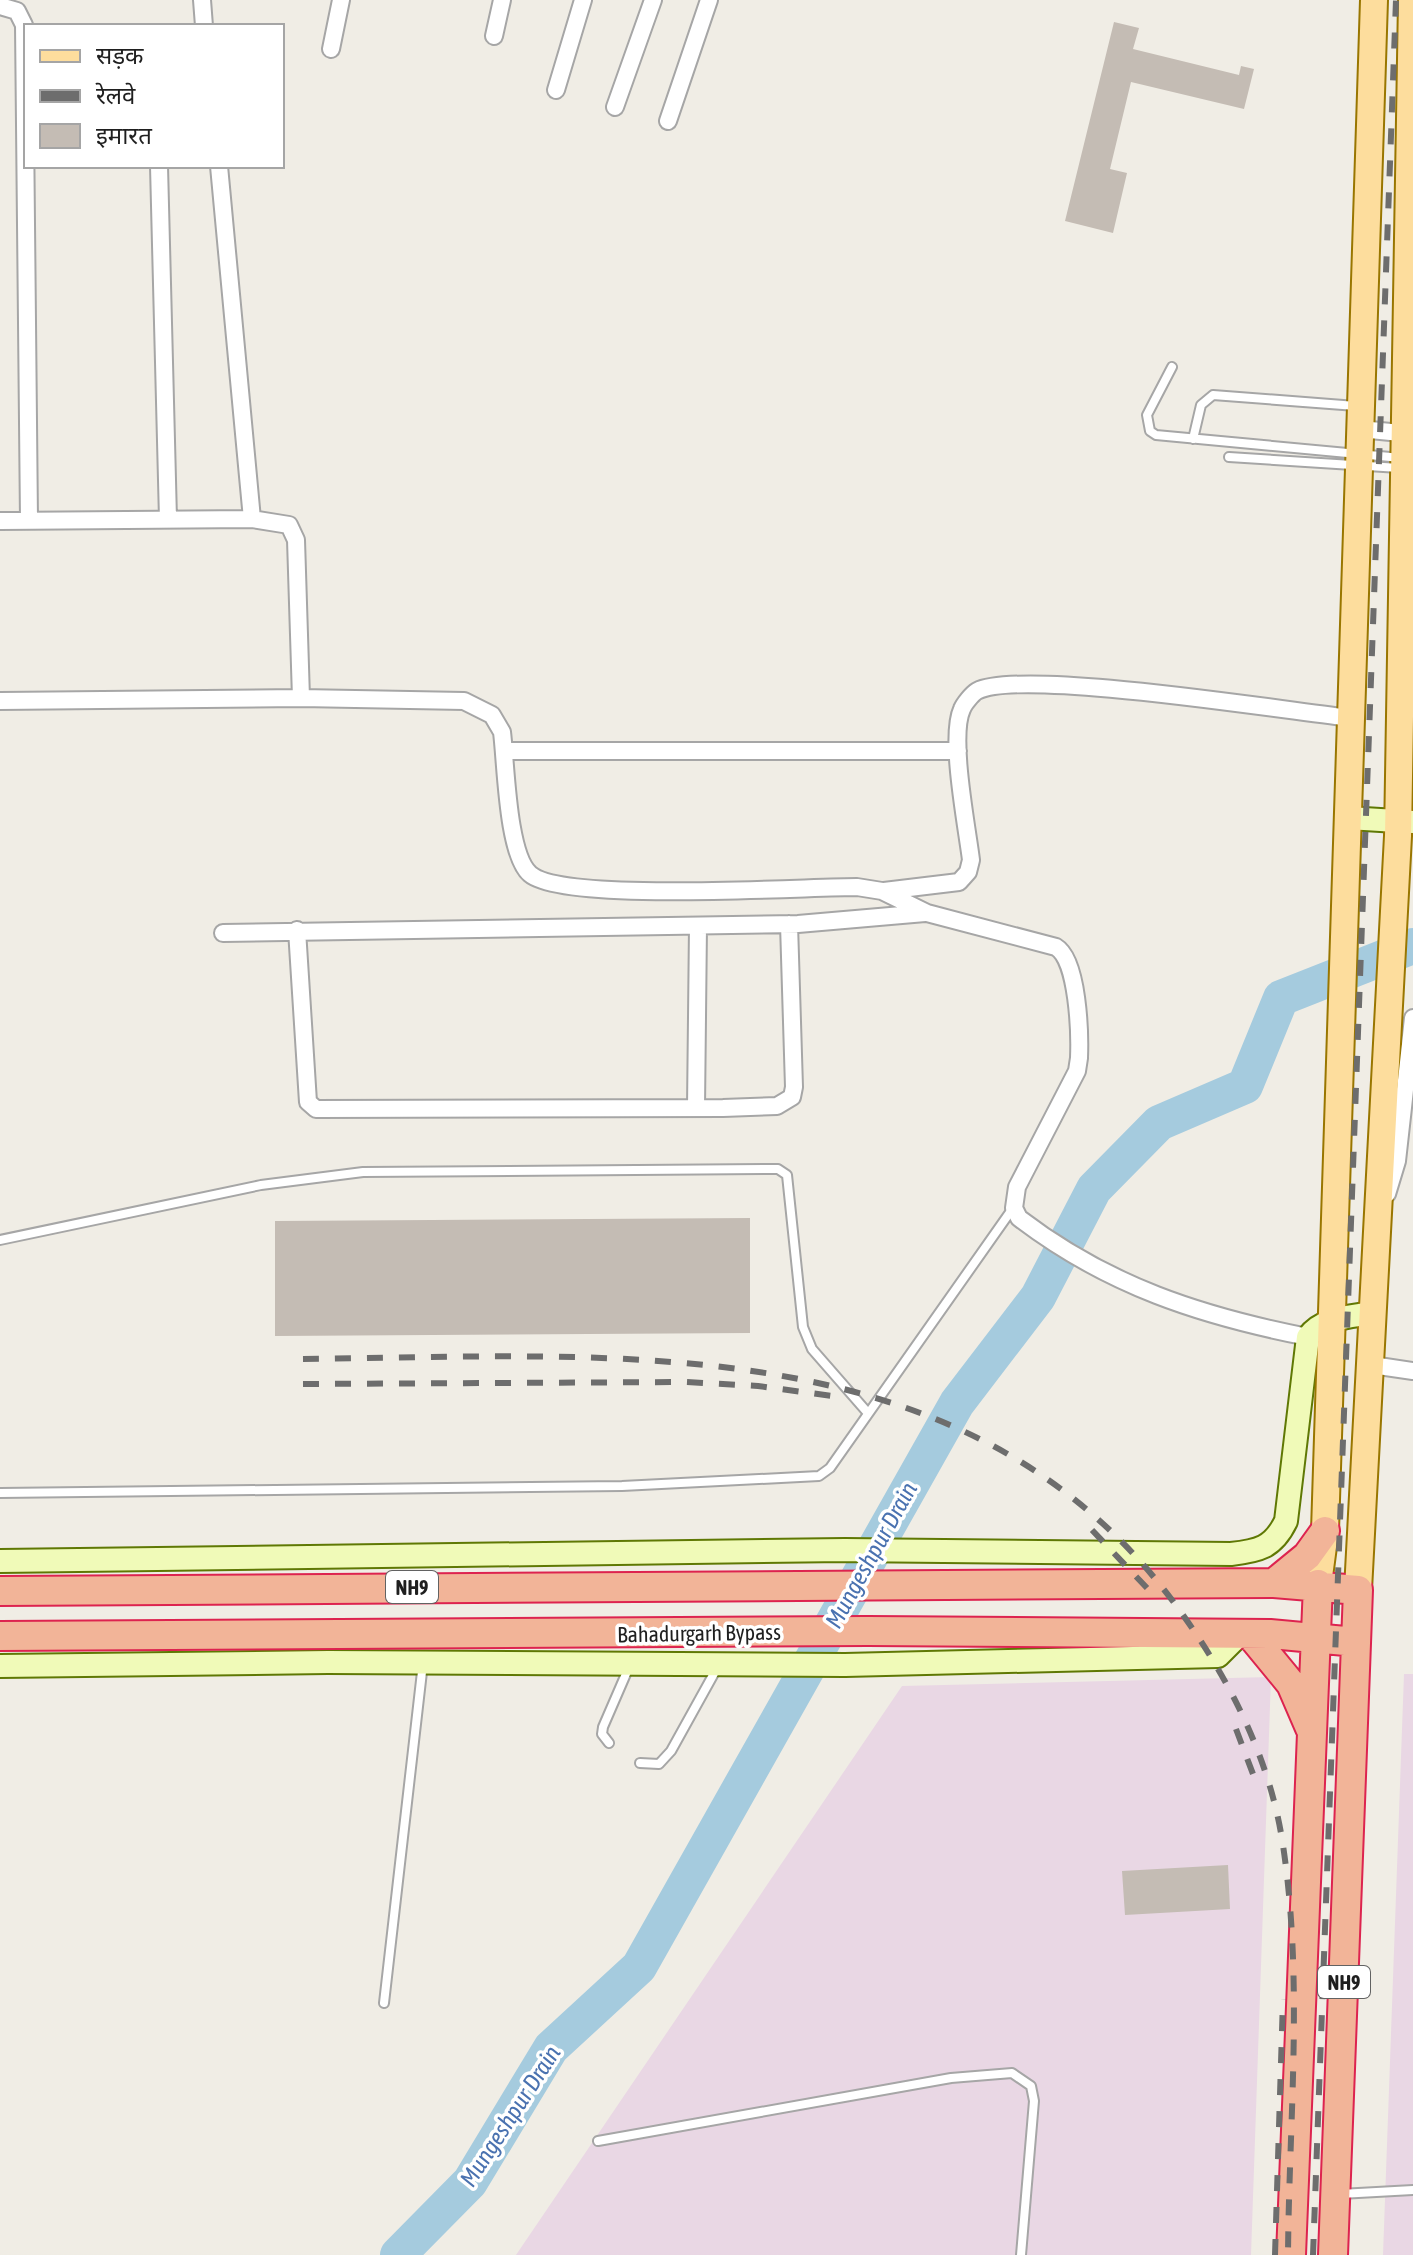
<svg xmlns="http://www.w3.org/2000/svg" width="1413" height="2255" viewBox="0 0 1413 2255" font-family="'Asap Condensed','Noto Sans Devanagari',sans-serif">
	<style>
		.industrial { fill: #e9d7e4 }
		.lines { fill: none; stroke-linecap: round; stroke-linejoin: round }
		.river { stroke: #a5cbde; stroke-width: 36 }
		.building { fill: #c4bcb4 }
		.service-casing { stroke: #a6a6a6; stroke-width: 12 }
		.minor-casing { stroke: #a6a6a6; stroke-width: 20 }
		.secondary-casing { stroke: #5f7804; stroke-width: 26 }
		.primary-casing { stroke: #997600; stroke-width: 30 }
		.trunk-casing { stroke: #dd234f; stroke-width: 32 }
		.service { stroke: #fff; stroke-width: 8 }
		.minor { stroke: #fff; stroke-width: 16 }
		.secondary { stroke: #f0fab8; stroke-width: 22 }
		.primary { stroke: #fddd9d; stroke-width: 26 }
		.trunk { stroke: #f2b498; stroke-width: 28 }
		.rail { stroke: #6d6d6d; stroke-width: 6; stroke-dasharray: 16 16; stroke-linecap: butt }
		.labels { text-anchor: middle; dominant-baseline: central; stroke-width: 7; stroke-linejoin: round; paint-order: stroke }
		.shield { fill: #fff; stroke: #626262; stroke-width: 2 }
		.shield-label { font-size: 20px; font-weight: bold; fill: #1f1f1f }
		.street-label { font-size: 22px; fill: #1f1f1f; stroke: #fff }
		.water-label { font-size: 24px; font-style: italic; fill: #4a72b0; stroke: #fff }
	</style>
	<rect width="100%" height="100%" fill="#f0ede5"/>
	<path class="industrial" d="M 1404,1674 L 1413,1674 L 1413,2255 L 1383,2255 Z
		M 1271,1677 L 1251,2255 L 516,2255 L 902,1686 Z"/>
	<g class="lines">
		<path class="river" d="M 398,2255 L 470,2182 L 551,2048 L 639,1967 L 957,1403 L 1038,1297 L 1094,1189 L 1159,1123 L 1245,1086 L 1281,998 L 1413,946"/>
	</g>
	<path class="building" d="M 1114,22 L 1139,28 L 1133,49 L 1239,75 L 1241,66 L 1254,69 L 1244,109 L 1131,82 L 1110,169 L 1127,173 L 1113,233 L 1065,221 Z
		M 750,1218 L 750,1333 L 275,1336 L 275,1221 Z
		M 1228,1865 L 1230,1909 L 1125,1915 L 1122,1871 Z"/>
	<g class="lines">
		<defs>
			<path id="service" d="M 1172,367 L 1147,415 L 1150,431 L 1156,435 L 1401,458
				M 1193,439 L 1201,405 L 1213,395 L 1356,406
				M 1229,457 L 1399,468
				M 0,1240 L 261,1185 L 363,1172 L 778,1169 L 787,1175 L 803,1327 L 812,1349 L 867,1412
				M 0,1493 L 622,1486 L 819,1476 L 830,1468 L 1013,1208
				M 609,1743 L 602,1734 L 603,1727 L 629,1667
				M 640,1763 L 659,1764 L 671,1751 L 717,1668
				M 384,2003 L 423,1663
				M 598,2141 L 951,2078 L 1012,2073 L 1031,2086 L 1034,2101 L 1021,2255
				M 1340,2194 L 1413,2190"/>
			<path id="minor" d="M 202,0 L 204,26
				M 0,6 L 17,11 L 24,25 L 29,521
				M 494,36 L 502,0
				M 331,49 L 341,0
				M 556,90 L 583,0
				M 615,107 L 653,0
				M 668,121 L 709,0
				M 159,166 L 168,519
				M 219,166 L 252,519
				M 1360,429 L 1411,434
				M 0,521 L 252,519 L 289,525 L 296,540 L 301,698
				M 0,701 L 301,698 L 464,701 L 492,715 L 502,732 C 506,763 507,854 530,874 C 563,903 802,887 857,887 L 882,891 L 927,913 L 1056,947 C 1078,960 1080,1033 1079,1058 L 1077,1071 L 1017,1187 L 1014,1208 L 1019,1218 C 1108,1286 1201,1316 1308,1337
				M 504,751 L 958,751
				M 884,891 L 959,882 L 968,872 L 971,860 C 967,827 949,737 962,709 C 964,704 972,694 977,691 C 1021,668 1287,711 1351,718
				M 297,930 L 308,1102 L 316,1109 L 723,1108 L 777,1106 L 792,1097 L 794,1087 L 789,924
				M 223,933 L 798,924 L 925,913
				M 696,1108 L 698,926
				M 1387,1194 L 1397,1161 L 1413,1018
				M 1372,1365 L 1413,1371"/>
			<path id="secondary" d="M 1348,818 L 1413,822
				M 0,1561 L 845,1550 L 1231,1554 C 1258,1551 1273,1548 1286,1521 L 1308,1337 C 1323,1317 1350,1317 1372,1313
				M 0,1666 L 328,1662 L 845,1665 L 1218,1656 L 1240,1634"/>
			<path id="primary" d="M 1318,1584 L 1325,1531 L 1374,0
				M 1358,1590 L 1398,836 L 1412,0"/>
			<path id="trunk" d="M 1274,1583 L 1307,1556 L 1325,1531
				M 0,1591 L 1274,1583 L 1358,1590 L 1333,2255
				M 1250,1634 L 1291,1684 L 1310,1728
				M 0,1636 L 868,1631 L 1270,1634 L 1356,1642
				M 1291,2255 L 1318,1584"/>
		</defs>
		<use href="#service" class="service-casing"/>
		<use href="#minor" class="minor-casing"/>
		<use href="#secondary" class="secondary-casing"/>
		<use href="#primary" class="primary-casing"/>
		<use href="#trunk" class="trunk-casing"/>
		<use href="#service" class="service"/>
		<use href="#minor" class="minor"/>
		<use href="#secondary" class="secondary"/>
		<use href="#primary" class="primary"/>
		<use href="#trunk" class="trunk"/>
		<path class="rail" d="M 303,1359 C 613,1356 967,1323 1175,1604 C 1226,1673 1268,1753 1282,1839 C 1304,1977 1289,2117 1288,2255
			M 303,1384 L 686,1382 L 758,1386 L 840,1397
			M 1092,1530 L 1147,1588
			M 1236,1729 L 1256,1782
			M 1275,2255 L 1283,1999
			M 1313,2255 L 1396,0"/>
	</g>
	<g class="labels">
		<g class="shield">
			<rect x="386" y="1571" width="52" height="32" rx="6"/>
			<rect x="1318" y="1966" width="52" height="32" rx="6"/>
		</g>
		<g class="shield-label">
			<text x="412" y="1587">NH9</text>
			<text x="1344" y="1982">NH9</text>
		</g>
		<g class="street-label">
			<text transform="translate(699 1633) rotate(-1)">Bahadurgarh Bypass</text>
		</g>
		<g class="water-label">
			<text transform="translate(871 1555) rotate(-61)">Mungeshpur Drain</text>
			<text transform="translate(510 2116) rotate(-57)">Mungeshpur Drain</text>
		</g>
	</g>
	<rect x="24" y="24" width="260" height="144" fill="#ffffff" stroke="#a5a5a5" stroke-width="2"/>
	<rect x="40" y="50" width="40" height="12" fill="#fddd9d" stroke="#a5a5a5" stroke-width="2"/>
	<text x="96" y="64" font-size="24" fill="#1f1f1f">सड़क</text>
	<rect x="40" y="90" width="40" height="12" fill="#6d6d6d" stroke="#a5a5a5" stroke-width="2"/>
	<text x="96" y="104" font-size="24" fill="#1f1f1f">रेलवे</text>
	<rect x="40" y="124" width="40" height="24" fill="#c4bcb4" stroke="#a5a5a5" stroke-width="2"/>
	<text x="96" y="144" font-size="24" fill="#1f1f1f">इमारत</text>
</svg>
